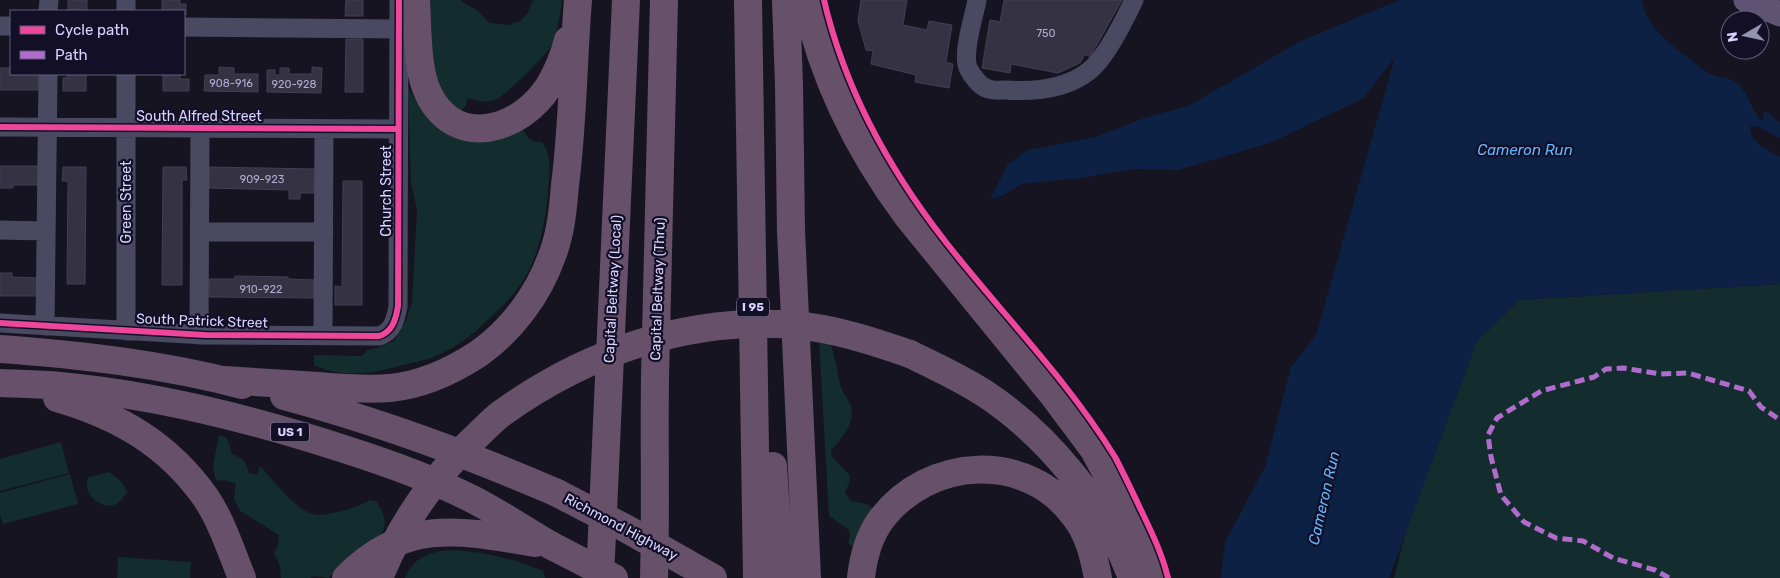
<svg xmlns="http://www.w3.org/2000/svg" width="1780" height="578" viewBox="0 0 1780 578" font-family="Rubik,sans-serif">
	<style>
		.green { fill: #132c2d }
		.water { fill: #0d2144 }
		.building { fill: #343243; stroke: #433f54 }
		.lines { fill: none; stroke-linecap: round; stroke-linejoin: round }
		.minor { stroke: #4a4962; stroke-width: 19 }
		.major { stroke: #5e5373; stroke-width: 25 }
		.highway { stroke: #67516a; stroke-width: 28 }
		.highway-bridge { stroke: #67516a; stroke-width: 28 }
		.quiet { stroke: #b06ccc; stroke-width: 5; stroke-dasharray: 10 5; stroke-linecap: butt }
		.cycleway-casing { stroke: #130f26; stroke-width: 9 }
		.cycleway { stroke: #ed469a; stroke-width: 6 }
		.labels { text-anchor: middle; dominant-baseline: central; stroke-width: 4.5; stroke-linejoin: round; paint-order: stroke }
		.number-label { font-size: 11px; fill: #b0acd0 }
		.shield { fill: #130f26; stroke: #9e99be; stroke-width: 1 }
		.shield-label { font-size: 12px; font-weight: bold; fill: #d9d4ff }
		.street-label { font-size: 14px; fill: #d9d4ff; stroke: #130f26 }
		.water-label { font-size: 15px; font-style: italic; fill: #62b6ff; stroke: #130f26 }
	</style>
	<rect width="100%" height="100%" fill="#161421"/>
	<path class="green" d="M 430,0 L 460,0 L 478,11 L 489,23 L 509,25 L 520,21 L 527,14 L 533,0 L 562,0 C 561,11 556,39 550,48 C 543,58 506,95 497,99 C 487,104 477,101 467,98 L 466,106 L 460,111 L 441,97 L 433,68 Z
		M 408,88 L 415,99 L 426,110 L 523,130 C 528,138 531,143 542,142 C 553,156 549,175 548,192 C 545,227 537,265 515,292 C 509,300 501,307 494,314 C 477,331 458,347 436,356 C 424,361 411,363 399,366 C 372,374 340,378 314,365 L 314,355 L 362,356 L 367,350 L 380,347 L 394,341 L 406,321 L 412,302 L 417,210 L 411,183 Z
		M 1780,284 L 1780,578 L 1394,578 L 1407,527 L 1477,341 L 1519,300 Z
		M 819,340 L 830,342 C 835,356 837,370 840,384 C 842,392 848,398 851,406 C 856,423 841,439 831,451 L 831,455 L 850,476 L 849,484 L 845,491 C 850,506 857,500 868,505 C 870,506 872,508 875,510 L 855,548 L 848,543 L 850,535 L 849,530 L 829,516 Z
		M 219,435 L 227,438 L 232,454 C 243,458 246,462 249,473 L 257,475 L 260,466 C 274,481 297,513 318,515 C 324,515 332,513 338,512 C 350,509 360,506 370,500 L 377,502 C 396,533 377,537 355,553 C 345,560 337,568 329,578 L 313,576 L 311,578 L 281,578 L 280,566 L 274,553 L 278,544 L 279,535 L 240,511 L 234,499 L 236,484 L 224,480 L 216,481 L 213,466 Z
		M 61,442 L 69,473 L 0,491 L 0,459 Z
		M 109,472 L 123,483 L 127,492 C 124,496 121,502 116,504 C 101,511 80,492 89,477 Z
		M 70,474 L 78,504 L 3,524 L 0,515 L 0,493 Z
		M 448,550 C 482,551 512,558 543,571 L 545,578 L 405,578 C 412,559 429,552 448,550 Z
		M 118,557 L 191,562 L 190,578 L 117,578 Z"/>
	<path class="water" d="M 1399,0 L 1641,0 C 1648,28 1670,44 1692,61 C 1698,65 1704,71 1711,74 C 1720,78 1732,77 1739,85 C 1749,95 1752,110 1761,121 L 1764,120 L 1763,112 L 1766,111 L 1780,123 L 1780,138 L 1759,127 L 1750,126 C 1749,142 1768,151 1780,157 L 1780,284 L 1519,300 L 1477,341 L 1389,578 L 1221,578 L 1225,542 L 1265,467 L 1291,367 L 1316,335 L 1395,57 L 1364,98 L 1270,143 L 1178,170 L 1133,169 L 1081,178 L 1021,184 L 1002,196 L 990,199 L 1008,164 L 1028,150 L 1096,137 L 1144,118 L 1188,106 L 1301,41 Z"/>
	<path class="building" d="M 68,0 L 87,0 L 87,11 L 68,11 Z
		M 162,0 L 180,0 L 180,4 L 186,4 L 186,15 L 184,15 L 184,11 L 162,11 Z
		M 346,0 L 363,0 L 363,16 L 345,16 Z
		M 861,0 L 907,0 L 903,25 L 927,30 L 929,21 L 952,25 L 946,62 L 953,64 L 949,88 L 915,82 L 916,75 L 871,64 L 873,51 L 866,50 L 858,21 Z
		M 1004,0 L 1122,0 L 1090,57 L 1085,54 L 1080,63 L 1058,73 L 1011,64 L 1010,73 L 982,68 L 990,20 L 1000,22 Z
		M 346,39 L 363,39 L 363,92 L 345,92 Z
		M 219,67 L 234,68 L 234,74 L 258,74 L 258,92 L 204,91 L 205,75 L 219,75 Z
		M 312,67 L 322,68 L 321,93 L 267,92 L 267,70 L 275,70 L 275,75 L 280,75 L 280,68 L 289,68 L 289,74 L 312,74 Z
		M 0,68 L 11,68 L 11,74 L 38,74 L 38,90 L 0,90 Z
		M 67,74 L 86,74 L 86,91 L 63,91 L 63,78 L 67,78 Z
		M 163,74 L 180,74 L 180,79 L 189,79 L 189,91 L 163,91 Z
		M 0,166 L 40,166 L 39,185 L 13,185 L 13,188 L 0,188 Z
		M 63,167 L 86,167 L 85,284 L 67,284 L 68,181 L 62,181 Z
		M 163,167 L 186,167 L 187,180 L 182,180 L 182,285 L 162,285 Z
		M 209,167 L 314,169 L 314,193 L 300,193 L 300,199 L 289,199 L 289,190 L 209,188 Z
		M 343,181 L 362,181 L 362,305 L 335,305 L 335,286 L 342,287 Z
		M 0,273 L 12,273 L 12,277 L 38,278 L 37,296 L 0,296 Z
		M 235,276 L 288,277 L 288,279 L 314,280 L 314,298 L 209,297 L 209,279 L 234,279 Z"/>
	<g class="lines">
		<path class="minor" d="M 977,0 C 974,17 962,52 968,68 C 972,76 980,87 989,89 C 994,91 1000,90 1005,90 C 1033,92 1066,89 1089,71 C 1105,59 1125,19 1134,0
			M 48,11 L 49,0
			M 126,11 L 126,0
			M 0,26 L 11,26
			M 184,27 L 399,29
			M 0,127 L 398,129
			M 0,230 L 46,231
			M 199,232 L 324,232
			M 0,323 L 205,335 L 379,336 C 393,332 396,318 398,306 L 399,0
			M 45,326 L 48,74
			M 126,331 L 126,74
			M 199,335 L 200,128
			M 323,336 L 324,129"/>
		<path class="major" d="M 1746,0 L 1780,14"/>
		<path class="highway" d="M 416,0 C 418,28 416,70 429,95 C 457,150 521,130 549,86 C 558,71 564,56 568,40
			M 748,0 L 757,578
			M 786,0 L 789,85 L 791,231 L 807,578
			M 806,0 C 823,80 859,151 908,217 L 1053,395 L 1094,450 L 1119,497 L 1139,542 L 1150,578
			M 0,349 C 81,355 163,364 242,385
			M 910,354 C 935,366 961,378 984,393 C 1048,435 1106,506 1132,578
			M 224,380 C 255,382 287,384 318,386 C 342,388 367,390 390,388 C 421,385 452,371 478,354 C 512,330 538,295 552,256 C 561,233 563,209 565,185 C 573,124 573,62 578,0
			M 0,383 C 20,384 40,384 60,386 C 157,395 252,419 344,449 C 388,463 433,479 474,500 C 501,514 526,531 552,546
			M 284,396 C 377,421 467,454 555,492
			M 57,398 C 119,416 168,444 206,498 C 222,522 231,551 242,578
			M 773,466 L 780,578
			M 346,578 C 405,518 460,530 535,543
			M 600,578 L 626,0
			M 654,578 C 656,511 654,445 655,378 C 657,252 662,126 664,0
			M 861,578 C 863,559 869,537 880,521 C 928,456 1028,450 1076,518 C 1089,535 1094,557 1098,578"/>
		<path class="highway-bridge" d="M 555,492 L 625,528 L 713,578
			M 552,546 L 614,578
			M 379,578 C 401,523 437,473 480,433 C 487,426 494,419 502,413 C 587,352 688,317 793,325 C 833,328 872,341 910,354"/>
		<path class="quiet" d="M 1669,578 L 1655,570 L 1613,558 L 1583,541 L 1556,538 L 1524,522 L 1501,495 L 1491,457 L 1488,435 L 1497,418 L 1541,391 L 1594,377 L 1606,369 L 1623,368 L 1661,374 L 1688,373 L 1749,391 L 1761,407 L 1780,420"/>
		<defs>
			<path id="cycleway" d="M 824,0 C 845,90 888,168 945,241 C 1001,313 1067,379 1115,457 C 1124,474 1132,491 1140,508 C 1151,531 1162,553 1168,578
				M 0,127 L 398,129
				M 0,323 L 205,335 L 379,336 C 393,332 396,318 398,306 L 399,0"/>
		</defs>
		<use href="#cycleway" class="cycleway-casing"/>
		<use href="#cycleway" class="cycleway"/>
	</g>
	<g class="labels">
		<g class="number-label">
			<text x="1046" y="33">750</text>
			<text x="231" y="83">908-916</text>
			<text x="294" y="84">920-928</text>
			<text x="262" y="179">909-923</text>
			<text x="261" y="289">910-922</text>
		</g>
		<g class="shield">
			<rect x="737" y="297.5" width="32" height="19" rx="4"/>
			<rect x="271" y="422.5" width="38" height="19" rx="4"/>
		</g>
		<g class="shield-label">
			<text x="753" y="307">I 95</text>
			<text x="290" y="432">US 1</text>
		</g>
		<g class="street-label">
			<text x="199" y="116">South Alfred Street</text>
			<text transform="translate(386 191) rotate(-90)">Church Street</text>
			<text transform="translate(126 202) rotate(-90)">Green Street</text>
			<text transform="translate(613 289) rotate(-87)">Capital Beltway (Local)</text>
			<text transform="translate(658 289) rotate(-88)">Capital Beltway (Thru)</text>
			<text transform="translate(202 321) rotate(2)">South Patrick Street</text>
			<text transform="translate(621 527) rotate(28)">Richmond Highway</text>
		</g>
		<g class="water-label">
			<text x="1525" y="150">Cameron Run</text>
			<text transform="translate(1324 498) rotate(-77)">Cameron Run</text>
		</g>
	</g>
	<rect x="10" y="10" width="175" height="65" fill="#130f26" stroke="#625e7d"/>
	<rect x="20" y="26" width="25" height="8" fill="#ed469a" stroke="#625e7d"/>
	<text x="55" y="35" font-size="15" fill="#d9d4ff">Cycle path</text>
	<rect x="20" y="51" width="25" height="8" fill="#b06ccc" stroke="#625e7d"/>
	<text x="55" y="60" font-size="15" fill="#d9d4ff">Path</text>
	<g transform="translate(1745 35) rotate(261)"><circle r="24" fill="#130f26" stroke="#625e7d"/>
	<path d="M0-4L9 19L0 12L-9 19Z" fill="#9591b1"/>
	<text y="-8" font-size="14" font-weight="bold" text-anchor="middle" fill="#d9d4ff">N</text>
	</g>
</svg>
